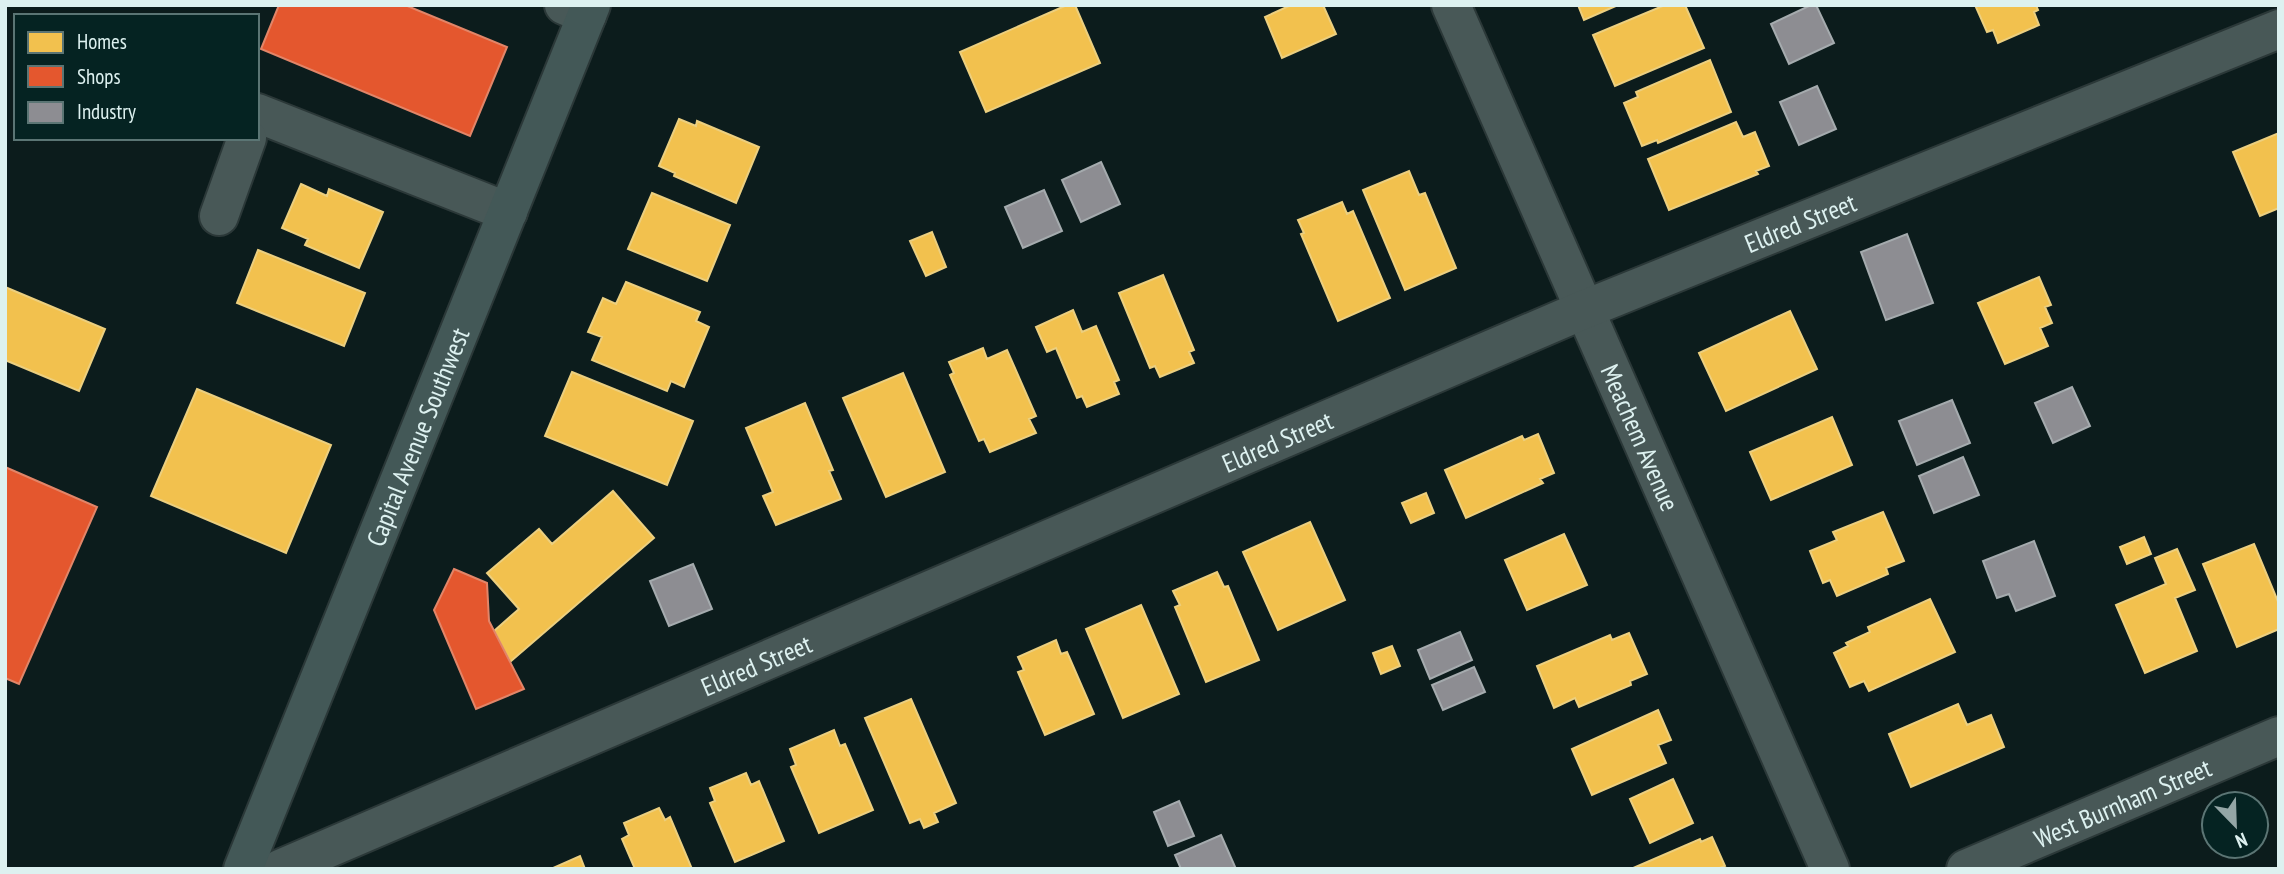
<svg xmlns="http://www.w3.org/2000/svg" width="2284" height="874" viewBox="0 0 2284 874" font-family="'PT Sans Narrow',sans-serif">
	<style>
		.homes { fill: #f2c14e; stroke: #eccf7f; stroke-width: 2 }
		.shops { fill: #e4572e; stroke: #e28568; stroke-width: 2 }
		.industry { fill: #8d8d92; stroke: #a5abae; stroke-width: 2 }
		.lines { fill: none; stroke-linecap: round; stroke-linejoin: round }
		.minor-casing { stroke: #2b3838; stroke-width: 42 }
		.major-casing { stroke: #2b3838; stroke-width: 42 }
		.minor { stroke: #485857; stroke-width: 38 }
		.major { stroke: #435857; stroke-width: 38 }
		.labels { text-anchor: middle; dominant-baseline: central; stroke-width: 7; stroke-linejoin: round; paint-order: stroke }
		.street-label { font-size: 26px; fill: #ddf1f0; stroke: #052322 }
	</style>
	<rect width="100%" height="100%" fill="#0c1c1c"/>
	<path class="homes" d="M 1067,5 L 1075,5 L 1100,63 L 986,112 L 960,52 Z
		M 1291,5 L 1323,5 L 1336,34 L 1282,58 L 1265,17 Z
		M 1578,5 L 1618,5 L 1584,20 Z
		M 1665,5 L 1685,5 L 1704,48 L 1615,86 L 1593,35 Z
		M 1975,5 L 2036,5 L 2038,10 L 2034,12 L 2039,25 L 1998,43 L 1993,30 L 1987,32 Z
		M 1710,60 L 1731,112 L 1658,143 L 1657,140 L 1642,146 L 1624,103 L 1638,97 L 1636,92 Z
		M 679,119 L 696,126 L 697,121 L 759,147 L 736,203 L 674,176 L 675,173 L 659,166 Z
		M 1736,122 L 1743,137 L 1755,132 L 1769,166 L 1756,171 L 1758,174 L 1669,210 L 1648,159 Z
		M 2279,133 L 2279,208 L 2260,216 L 2233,152 Z
		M 1409,171 L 1419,195 L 1425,193 L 1456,268 L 1405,290 L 1363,190 Z
		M 301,184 L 327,196 L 329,189 L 383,212 L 359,268 L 305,245 L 308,239 L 282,228 Z
		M 652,193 L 730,225 L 707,281 L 628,249 Z
		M 1342,202 L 1347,214 L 1353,211 L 1390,298 L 1338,321 L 1301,234 L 1304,233 L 1298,220 Z
		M 932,232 L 946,267 L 926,276 L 910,241 Z
		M 258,250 L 365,293 L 344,346 L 237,303 Z
		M 1163,275 L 1194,350 L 1189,352 L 1194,363 L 1160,377 L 1155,366 L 1150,368 L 1119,293 Z
		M 2039,277 L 2051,305 L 2045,307 L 2052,323 L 2040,328 L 2048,346 L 2005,364 L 1978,303 Z
		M 626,282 L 700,312 L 696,321 L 709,327 L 684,387 L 671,381 L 667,391 L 592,360 L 602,337 L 588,332 L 603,298 L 616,304 Z
		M 5,287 L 105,329 L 79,391 L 5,360 Z
		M 1073,310 L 1082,332 L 1096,326 L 1119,380 L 1114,382 L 1119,394 L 1087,407 L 1082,396 L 1077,398 L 1056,348 L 1047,352 L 1036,327 Z
		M 1790,311 L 1817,369 L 1726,411 L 1699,353 Z
		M 983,348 L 987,359 L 1007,350 L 1036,416 L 1029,419 L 1036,433 L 990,452 L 984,439 L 979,441 L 950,375 L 954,373 L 949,362 Z
		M 572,372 L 693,421 L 667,485 L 545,436 Z
		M 903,373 L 945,472 L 886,497 L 843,398 Z
		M 197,389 L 331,445 L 286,553 L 151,496 Z
		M 805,403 L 833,470 L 829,471 L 841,499 L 776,525 L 763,496 L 773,492 L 746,428 Z
		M 1832,417 L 1852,465 L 1771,500 L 1750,452 Z
		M 1538,434 L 1554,473 L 1540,479 L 1543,483 L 1466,518 L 1445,470 L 1522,436 L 1524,440 Z
		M 613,491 L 654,538 L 510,662 L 494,631 L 519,609 L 487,573 L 539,529 L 552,544 Z
		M 1426,493 L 1434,513 L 1411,523 L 1402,503 Z
		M 1883,512 L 1904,561 L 1886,568 L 1888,574 L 1837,596 L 1830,580 L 1823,583 L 1810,551 L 1837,540 L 1833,532 Z
		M 1310,522 L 1345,600 L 1278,630 L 1243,552 Z
		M 1564,534 L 1587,585 L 1527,610 L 1505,560 Z
		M 2144,537 L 2151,554 L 2127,564 L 2120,547 Z
		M 2254,544 L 2279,604 L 2279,629 L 2237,647 L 2203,564 Z
		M 2177,549 L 2195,590 L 2175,598 L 2197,651 L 2145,673 L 2116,605 L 2166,584 L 2155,558 Z
		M 1217,572 L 1224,587 L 1228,586 L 1259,660 L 1206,682 L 1175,607 L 1180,605 L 1173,591 Z
		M 1930,599 L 1955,652 L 1869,691 L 1864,681 L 1850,687 L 1834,653 L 1848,646 L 1846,643 L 1870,632 L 1868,627 Z
		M 1141,605 L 1179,694 L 1123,718 L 1086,629 Z
		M 1629,633 L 1647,674 L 1630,681 L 1631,685 L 1579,707 L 1575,698 L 1554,708 L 1537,666 L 1610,635 L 1612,640 Z
		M 1056,640 L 1061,654 L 1067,652 L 1094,714 L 1045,735 L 1018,672 L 1024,670 L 1018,657 Z
		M 1392,646 L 1400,666 L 1381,674 L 1373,653 Z
		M 911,699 L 956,803 L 934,813 L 938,822 L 924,828 L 920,819 L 910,823 L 865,718 Z
		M 1958,704 L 1967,725 L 1991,715 L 2004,747 L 1911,787 L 1889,734 Z
		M 1658,710 L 1671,740 L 1658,745 L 1666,763 L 1592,795 L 1572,749 Z
		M 834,730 L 840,746 L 845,744 L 873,810 L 819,833 L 791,767 L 796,765 L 790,749 Z
		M 746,773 L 751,785 L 759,781 L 784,841 L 735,862 L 710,803 L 715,801 L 710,788 Z
		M 1673,779 L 1693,823 L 1650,843 L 1630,799 Z
		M 659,808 L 665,820 L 670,817 L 692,869 L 635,869 L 622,839 L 629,835 L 624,823 Z
		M 1712,837 L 1725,866 L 1717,869 L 1631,869 L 1700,839 L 1701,842 Z
		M 580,856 L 585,869 L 551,869 Z"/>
	<path class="shops" d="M 279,5 L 405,5 L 507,47 L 470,136 L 261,49 Z
		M 5,467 L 97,507 L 19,684 L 5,678 Z
		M 454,569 L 487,583 L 489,621 L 524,689 L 476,709 L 434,610 Z"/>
	<path class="industry" d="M 1811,5 L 1816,5 L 1834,43 L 1789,64 L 1771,24 Z
		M 1817,86 L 1836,129 L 1799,145 L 1780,102 Z
		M 1101,162 L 1120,204 L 1081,222 L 1062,180 Z
		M 1044,190 L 1062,231 L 1023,248 L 1005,207 Z
		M 1907,234 L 1933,303 L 1886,320 L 1861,252 Z
		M 2072,387 L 2090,426 L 2053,443 L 2035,403 Z
		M 1952,400 L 1970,443 L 1917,465 L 1899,421 Z
		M 1963,457 L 1979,495 L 1934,513 L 1919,476 Z
		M 2034,541 L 2055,596 L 2016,611 L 2009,594 L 1997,598 L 1983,561 Z
		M 693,564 L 712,609 L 669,626 L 650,581 Z
		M 1460,632 L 1472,660 L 1430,679 L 1418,650 Z
		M 1474,667 L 1485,692 L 1443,710 L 1432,685 Z
		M 1179,801 L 1194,836 L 1168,846 L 1154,812 Z
		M 1221,835 L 1236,869 L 1181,869 L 1175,855 Z"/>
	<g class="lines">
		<defs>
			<g id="minor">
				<path d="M 564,5 L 587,15"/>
				<path id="s1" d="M 1451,5 L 1830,869"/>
				<path d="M 257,113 L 508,212"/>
				<path d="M 219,216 L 247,138"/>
				<path id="s2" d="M 280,869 L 1583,310 L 2279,29"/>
				<path id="s3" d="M 1966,869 L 2279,736"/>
			</g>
			<g id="major">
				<path id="s4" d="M 243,869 L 591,5"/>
			</g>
		</defs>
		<use href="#minor" class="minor-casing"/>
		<use href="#major" class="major-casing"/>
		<use href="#minor" class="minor"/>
		<use href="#major" class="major"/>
	</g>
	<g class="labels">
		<g class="street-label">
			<text stroke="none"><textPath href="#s2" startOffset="1652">Eldred Street</textPath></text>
			<text stroke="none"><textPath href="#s4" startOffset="466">Capital Avenue Southwest</textPath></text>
			<text stroke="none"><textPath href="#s1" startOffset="472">Meachem Avenue</textPath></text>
			<text stroke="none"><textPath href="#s2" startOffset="1085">Eldred Street</textPath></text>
			<text stroke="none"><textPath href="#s2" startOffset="518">Eldred Street</textPath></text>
			<text stroke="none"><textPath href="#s3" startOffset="170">West Burnham Street</textPath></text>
		</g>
	</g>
	<rect width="2284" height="874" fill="none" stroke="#ddf1f0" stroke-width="14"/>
	<rect x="14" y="14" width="245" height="126" fill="#052322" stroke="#5b7574" stroke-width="2"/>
	<rect x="28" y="32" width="35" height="21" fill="#f2c14e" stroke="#5b7574" stroke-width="2"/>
	<text x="77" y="49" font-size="21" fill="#ddf1f0">Homes</text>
	<rect x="28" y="66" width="35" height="21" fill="#e4572e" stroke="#5b7574" stroke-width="2"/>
	<text x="77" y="84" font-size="21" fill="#ddf1f0">Shops</text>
	<rect x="28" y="102" width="35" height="21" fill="#8d8d92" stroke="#5b7574" stroke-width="2"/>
	<text x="77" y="119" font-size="21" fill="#ddf1f0">Industry</text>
	<g transform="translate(2235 825) rotate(157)"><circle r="33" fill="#052322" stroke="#5b7574" stroke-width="2"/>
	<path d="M0-5L12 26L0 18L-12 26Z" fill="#94a6a6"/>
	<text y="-10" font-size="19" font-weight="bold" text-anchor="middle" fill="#ddf1f0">N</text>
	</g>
</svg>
